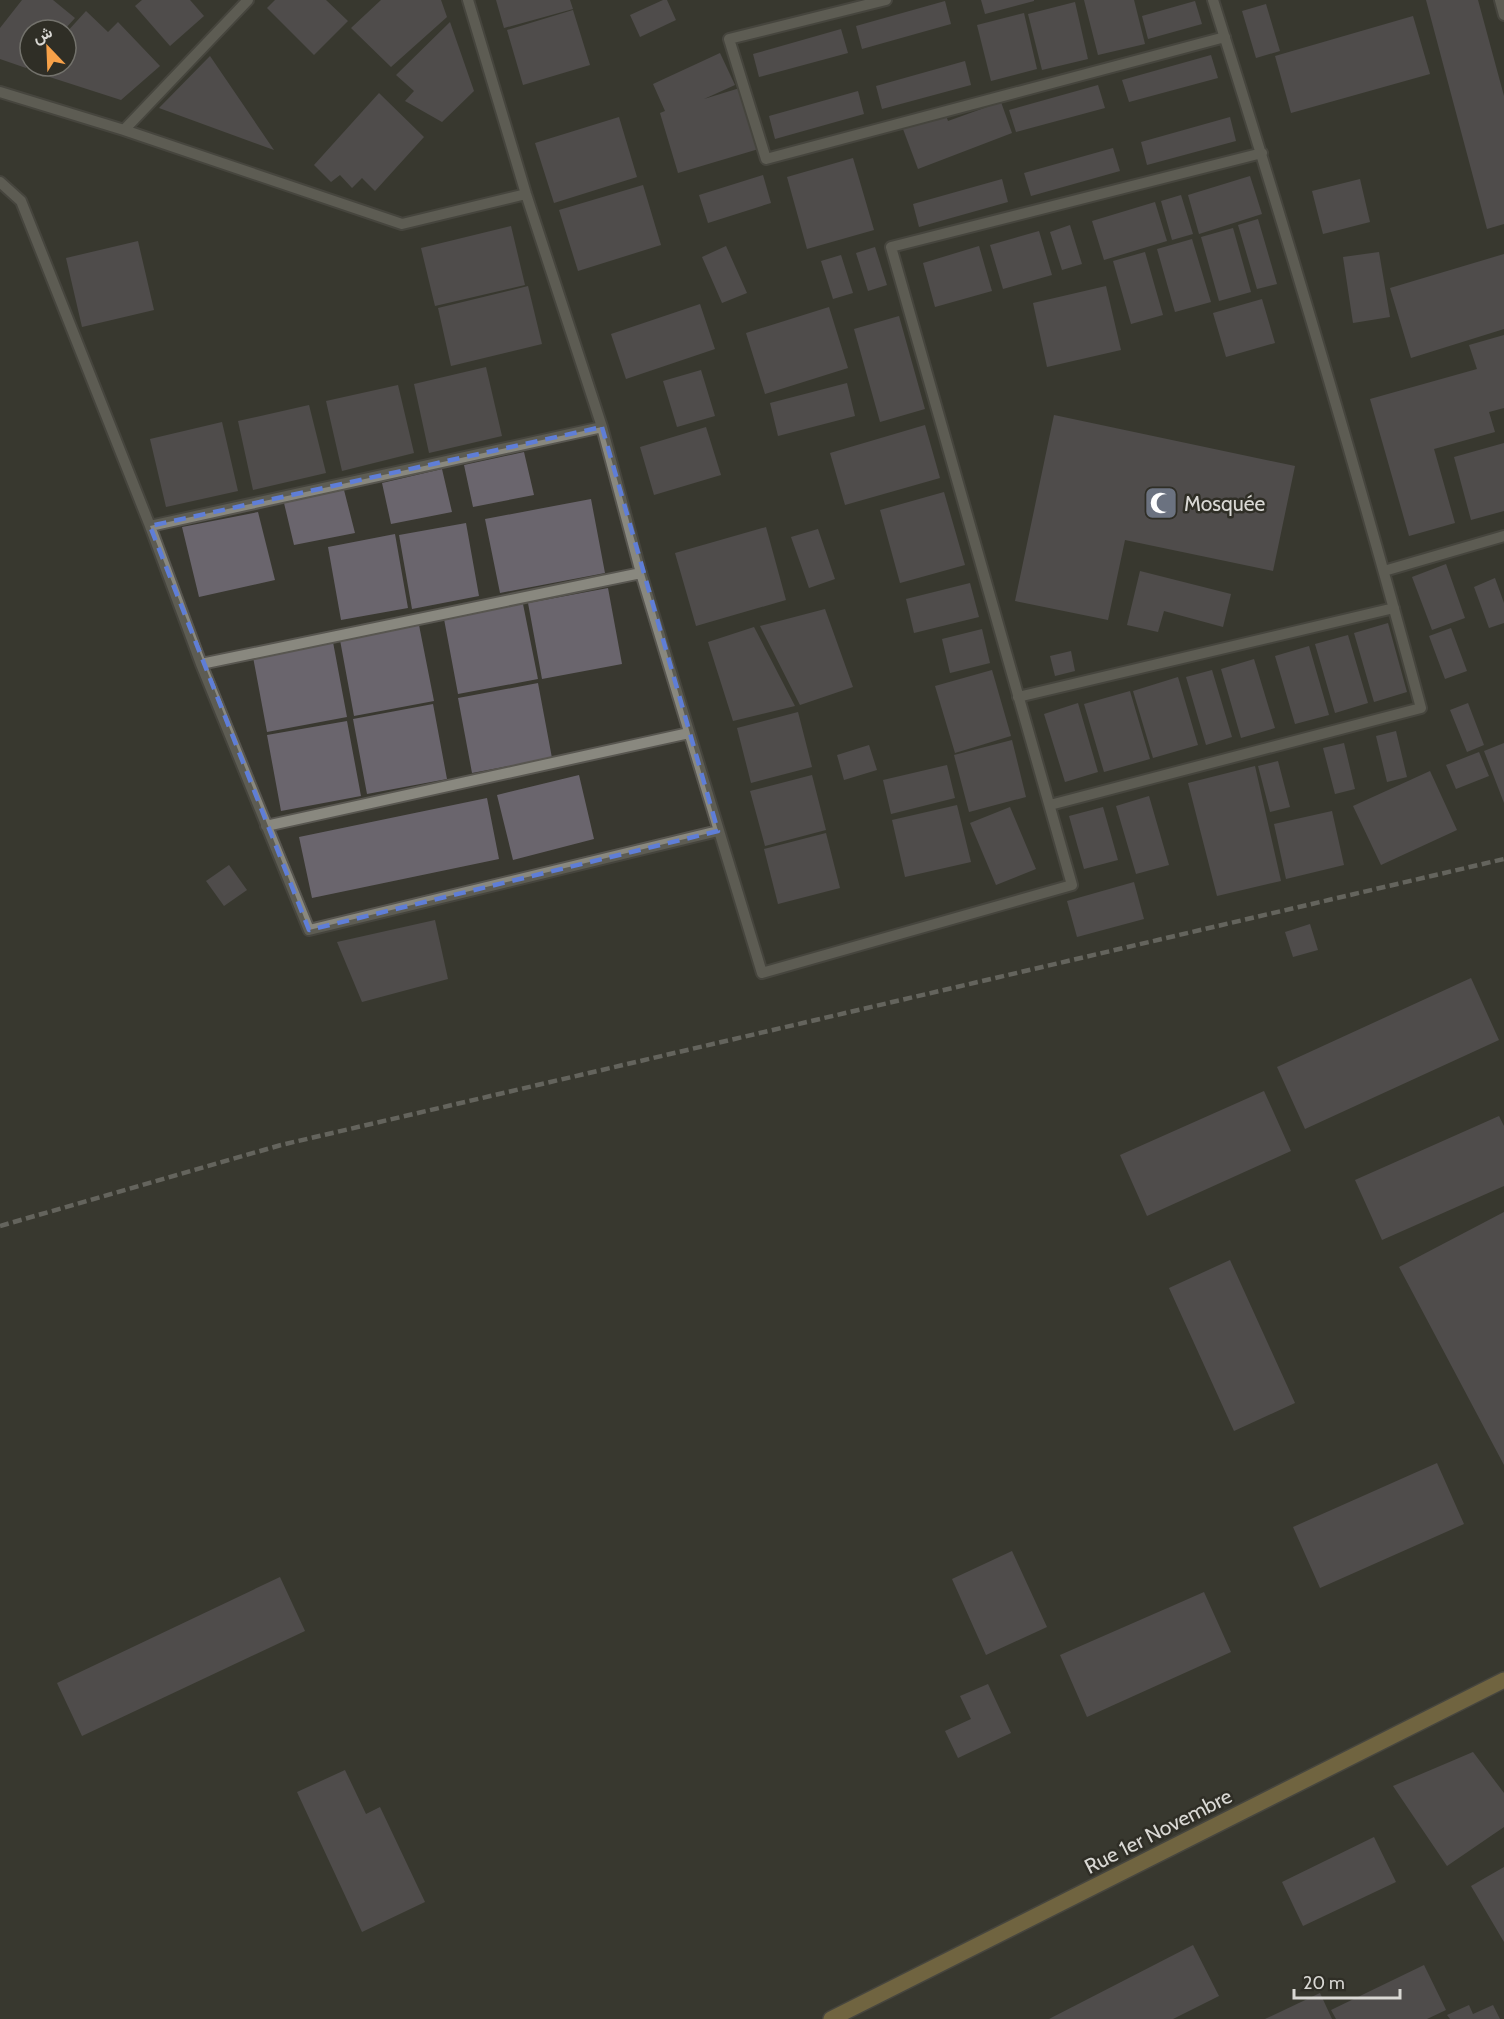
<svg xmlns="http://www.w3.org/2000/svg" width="1504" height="2019" viewBox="0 0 1504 2019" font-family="Cabin,Vazirmatn,sans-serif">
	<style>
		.building { fill: #6a656d }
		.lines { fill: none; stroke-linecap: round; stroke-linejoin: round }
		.minor-casing { stroke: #585650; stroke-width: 14 }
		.major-casing { stroke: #585650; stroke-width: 18 }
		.minor { stroke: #89887f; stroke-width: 10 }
		.major { stroke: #b39956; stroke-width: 15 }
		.rail { stroke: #9a9994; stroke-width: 4.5; stroke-dasharray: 9 4.5; stroke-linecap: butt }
		.marked { fill: none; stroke: #5f7ed7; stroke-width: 4.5; stroke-dasharray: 12 8; stroke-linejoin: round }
		.labels { text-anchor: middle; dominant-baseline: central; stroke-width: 5; stroke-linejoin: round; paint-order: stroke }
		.poi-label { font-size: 21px; fill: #d9d8d4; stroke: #2f2e26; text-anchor: start }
		.street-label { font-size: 21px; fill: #d9d8d4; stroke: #2f2e26 }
	</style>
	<rect width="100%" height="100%" fill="#393830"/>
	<path class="building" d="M 22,0 L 53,0 L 75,18 L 64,30 L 30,30 L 30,64 L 26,68 L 0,59 L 0,28 Z
		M 142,0 L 190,0 L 204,16 L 170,46 L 135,6 Z
		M 275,0 L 326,0 L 348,21 L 314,55 L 267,8 Z
		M 381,0 L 441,0 L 447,17 L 391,67 L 351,28 Z
		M 496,0 L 570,0 L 573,9 L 504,28 Z
		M 663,0 L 667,0 L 676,20 L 640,37 L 630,15 Z
		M 981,0 L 1034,0 L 1034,1 L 985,14 Z
		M 1084,0 L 1134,0 L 1145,44 L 1098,55 Z
		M 1426,0 L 1478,0 L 1504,96 L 1504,224 L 1487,229 Z
		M 945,1 L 951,24 L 862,49 L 856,26 Z
		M 1195,1 L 1202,24 L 1148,39 L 1142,16 Z
		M 1075,2 L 1088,59 L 1042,70 L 1028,14 Z
		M 1266,4 L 1280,51 L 1256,58 L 1242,11 Z
		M 573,10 L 590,65 L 523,85 L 507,30 Z
		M 86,11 L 108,32 L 118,22 L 160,66 L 121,100 L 31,71 L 36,66 L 66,66 L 66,33 Z
		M 1024,13 L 1037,69 L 991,81 L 977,25 Z
		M 1413,16 L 1430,74 L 1291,113 L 1275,56 Z
		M 450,22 L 474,91 L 442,122 L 405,101 L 414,91 L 396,75 Z
		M 841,29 L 848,53 L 759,77 L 753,54 Z
		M 720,53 L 735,85 L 704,99 L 743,87 L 762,148 L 678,173 L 660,113 L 665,111 L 653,84 Z
		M 1211,55 L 1218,78 L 1129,102 L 1122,80 Z
		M 210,56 L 274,150 L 159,108 Z
		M 965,61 L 971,85 L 882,109 L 876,86 Z
		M 1098,85 L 1105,108 L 1016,132 L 1009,110 Z
		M 858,91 L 864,114 L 775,139 L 769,116 Z
		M 379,93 L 424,137 L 375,191 L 362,178 L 352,188 L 340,175 L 331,182 L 314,165 Z
		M 1001,102 L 1012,133 L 918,169 L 903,129 L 945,113 L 948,121 Z
		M 619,117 L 637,177 L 554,203 L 535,143 Z
		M 1230,117 L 1236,141 L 1147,165 L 1141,142 Z
		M 1113,148 L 1120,171 L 1031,196 L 1024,173 Z
		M 853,158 L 874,230 L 807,249 L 787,177 Z
		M 763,175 L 771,203 L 708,223 L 699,195 Z
		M 1250,176 L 1262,214 L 1199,234 L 1188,195 Z
		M 1002,179 L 1008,202 L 919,227 L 913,204 Z
		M 1360,179 L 1370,222 L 1323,234 L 1312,191 Z
		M 643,185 L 661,245 L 578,271 L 559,210 Z
		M 1181,195 L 1193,234 L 1172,240 L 1161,201 Z
		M 1155,202 L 1167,241 L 1104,260 L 1092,221 Z
		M 1258,219 L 1277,284 L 1257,289 L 1238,225 Z
		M 1070,225 L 1082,264 L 1062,270 L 1050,232 Z
		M 511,226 L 525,285 L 435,306 L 421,248 Z
		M 1233,228 L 1251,292 L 1219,301 L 1201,237 Z
		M 1039,231 L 1052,275 L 1003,289 L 990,245 Z
		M 1192,239 L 1211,302 L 1175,312 L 1157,249 Z
		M 138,241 L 154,310 L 82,327 L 66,258 Z
		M 726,246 L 747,293 L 722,303 L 702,257 Z
		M 979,246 L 992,291 L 935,307 L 923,263 Z
		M 875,247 L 887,285 L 868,291 L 856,253 Z
		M 1145,252 L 1163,315 L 1131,324 L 1113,261 Z
		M 1379,252 L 1390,317 L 1353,323 L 1343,257 Z
		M 1504,254 L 1504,329 L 1411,358 L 1390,288 Z
		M 841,255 L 853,293 L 833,299 L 821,261 Z
		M 528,286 L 542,344 L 451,366 L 438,308 Z
		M 1106,286 L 1121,350 L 1047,367 L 1033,303 Z
		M 1262,299 L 1275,343 L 1226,357 L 1213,313 Z
		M 700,304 L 715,349 L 626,379 L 611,334 Z
		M 829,307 L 848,368 L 765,394 L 746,333 Z
		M 899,316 L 925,409 L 880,422 L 854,329 Z
		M 1504,335 L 1504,408 L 1489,412 L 1495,432 L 1434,449 L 1455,523 L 1409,536 L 1370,399 L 1477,369 L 1469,345 Z
		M 486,367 L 502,436 L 429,453 L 414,384 Z
		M 701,370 L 715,416 L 677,427 L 663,381 Z
		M 847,383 L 855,416 L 778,436 L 770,403 Z
		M 398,385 L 414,453 L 342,471 L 326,401 Z
		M 309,405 L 326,473 L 253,490 L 238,421 Z
		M 1054,415 L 1295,466 L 1273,571 L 1125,540 L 1108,620 L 1015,601 Z
		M 222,422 L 238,491 L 166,507 L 150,439 Z
		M 925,425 L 940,478 L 845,505 L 830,453 Z
		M 706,427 L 721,475 L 654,495 L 640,447 Z
		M 1504,443 L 1504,511 L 1471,520 L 1454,457 Z
		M 524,452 L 534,495 L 473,507 L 464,465 Z
		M 442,469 L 452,512 L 391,524 L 382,483 Z
		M 344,490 L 355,533 L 294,545 L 284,503 Z
		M 944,492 L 965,565 L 900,583 L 880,510 Z
		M 591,499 L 605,573 L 500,593 L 485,519 Z
		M 258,512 L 275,580 L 199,597 L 182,527 Z
		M 466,523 L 479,596 L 412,609 L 399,535 Z
		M 766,527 L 786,600 L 696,626 L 675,553 Z
		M 818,529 L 835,579 L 809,588 L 791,537 Z
		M 395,534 L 408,608 L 341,620 L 328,547 Z
		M 1446,564 L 1465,618 L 1432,630 L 1412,577 Z
		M 1140,571 L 1231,594 L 1223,627 L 1164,611 L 1158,632 L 1127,625 Z
		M 1495,578 L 1504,603 L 1504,623 L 1489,628 L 1474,587 Z
		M 970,583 L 979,617 L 914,633 L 906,599 Z
		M 608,588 L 622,664 L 542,679 L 528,603 Z
		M 523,604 L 538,679 L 458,694 L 444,619 Z
		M 825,609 L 853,687 L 800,705 L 760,626 Z
		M 1388,623 L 1407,692 L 1374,702 L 1354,633 Z
		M 419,625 L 434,701 L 354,716 L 340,640 Z
		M 754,627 L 795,706 L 733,721 L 708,642 Z
		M 1451,628 L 1467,671 L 1445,679 L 1429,636 Z
		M 982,629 L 990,663 L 950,673 L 942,639 Z
		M 1348,635 L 1368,703 L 1335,713 L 1315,644 Z
		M 333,642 L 347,717 L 267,732 L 253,657 Z
		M 1309,646 L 1329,715 L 1295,724 L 1275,656 Z
		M 1071,651 L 1075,671 L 1055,676 L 1050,656 Z
		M 1254,659 L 1275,728 L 1241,738 L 1221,669 Z
		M 992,670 L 1011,736 L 955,753 L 935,686 Z
		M 1212,670 L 1232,737 L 1206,745 L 1186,677 Z
		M 1178,677 L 1198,745 L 1153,758 L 1133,691 Z
		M 538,683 L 552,758 L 472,773 L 458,698 Z
		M 1130,691 L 1150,759 L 1104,772 L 1084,704 Z
		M 1078,703 L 1098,772 L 1065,782 L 1044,714 Z
		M 1468,703 L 1484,745 L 1467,752 L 1450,710 Z
		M 433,704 L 447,779 L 367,794 L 353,719 Z
		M 798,712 L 812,767 L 751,783 L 737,728 Z
		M 347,721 L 361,796 L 281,811 L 267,735 Z
		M 1396,731 L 1407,777 L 1387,782 L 1376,736 Z
		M 1012,740 L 1026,797 L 969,812 L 954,755 Z
		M 1344,743 L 1355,789 L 1335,794 L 1323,748 Z
		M 1504,743 L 1504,803 L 1484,751 Z
		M 869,745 L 877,770 L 844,780 L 837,755 Z
		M 1479,752 L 1489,776 L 1456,789 L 1446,765 Z
		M 1278,761 L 1290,807 L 1270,812 L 1258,766 Z
		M 947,765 L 955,798 L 891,814 L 883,780 Z
		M 1255,766 L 1281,881 L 1217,896 L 1188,783 Z
		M 1430,771 L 1457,830 L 1381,865 L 1353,806 Z
		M 579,775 L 594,839 L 513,860 L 497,795 Z
		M 812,775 L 826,830 L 765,846 L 750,791 Z
		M 1149,796 L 1169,865 L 1136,874 L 1116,806 Z
		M 487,798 L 499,859 L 312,898 L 299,837 Z
		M 957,805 L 971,862 L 905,877 L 892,820 Z
		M 1010,807 L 1036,869 L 996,885 L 970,823 Z
		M 1103,807 L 1118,860 L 1084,869 L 1069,816 Z
		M 1332,811 L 1344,865 L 1286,879 L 1274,824 Z
		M 826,833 L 840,888 L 778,904 L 764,849 Z
		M 229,865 L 247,890 L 224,906 L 206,881 Z
		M 1134,882 L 1144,919 L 1077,937 L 1067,901 Z
		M 435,920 L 448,979 L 362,1002 L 337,942 Z
		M 1310,924 L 1318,950 L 1293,957 L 1285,932 Z
		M 1471,978 L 1499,1040 L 1305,1129 L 1277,1067 Z
		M 1264,1091 L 1291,1151 L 1147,1216 L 1120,1155 Z
		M 1499,1116 L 1504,1126 L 1504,1186 L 1382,1240 L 1355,1180 Z
		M 1504,1212 L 1504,1465 L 1399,1267 Z
		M 1230,1260 L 1295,1403 L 1234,1431 L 1169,1288 Z
		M 1437,1463 L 1464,1524 L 1320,1588 L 1293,1527 Z
		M 1012,1551 L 1047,1627 L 986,1655 L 952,1579 Z
		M 280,1577 L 305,1631 L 82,1736 L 57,1683 Z
		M 1204,1592 L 1231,1652 L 1087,1717 L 1060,1655 Z
		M 988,1684 L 1011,1733 L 958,1758 L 945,1731 L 971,1719 L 960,1696 Z
		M 1473,1752 L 1504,1793 L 1504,1827 L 1447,1866 L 1393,1786 Z
		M 345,1770 L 366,1814 L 380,1807 L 425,1902 L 362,1932 L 297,1792 Z
		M 1374,1837 L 1396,1882 L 1303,1926 L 1282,1882 Z
		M 1504,1867 L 1504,1942 L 1471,1886 Z
		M 1193,1945 L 1219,1996 L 1173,2019 L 1049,2019 Z
		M 1424,1965 L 1446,2010 L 1427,2019 L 1336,2019 L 1331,2010 Z
		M 1320,1993 L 1332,2019 L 1265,2019 Z
		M 1469,2005 L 1473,2014 L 1493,2005 L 1500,2019 L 1450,2019 L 1447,2015 Z"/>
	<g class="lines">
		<defs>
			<path id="minor" d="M 468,0 L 526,194 L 602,427 L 641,573 L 762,973 L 1072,885 L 891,247 L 1262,153
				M 886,0 L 729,39 L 766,159 L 1225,37
				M 1500,0 L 1504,15
				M 0,92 L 124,130 L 402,224 L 526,194
				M 124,130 L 248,0
				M 0,182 L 21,201 L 150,526
				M 602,427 L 150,526 L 201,664 L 309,930 L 718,831
				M 1384,571 L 1504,536
				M 201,664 L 641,573
				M 1018,697 L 1394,608
				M 1050,805 L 1421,708 C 1357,470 1287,234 1213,0
				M 266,826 L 689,733"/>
			<path id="major" d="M 831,2019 L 1504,1680"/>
		</defs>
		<use href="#minor" class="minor-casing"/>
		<use href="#major" class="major-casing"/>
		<use href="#minor" class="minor"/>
		<use href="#major" class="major"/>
		<path class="rail" d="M 0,1226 L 281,1145 L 1504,859"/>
	</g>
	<path d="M0 0H1504V2019H0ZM 602,427 L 718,831 L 309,930 L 150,526 Z" fill="#393830" fill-opacity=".55" fill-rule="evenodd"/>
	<path class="marked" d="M 602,427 L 718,831 L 309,930 L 150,526 Z"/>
	<defs>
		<symbol id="mosque-square" viewBox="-11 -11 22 22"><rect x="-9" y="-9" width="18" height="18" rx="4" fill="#6b7280" stroke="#2f2e26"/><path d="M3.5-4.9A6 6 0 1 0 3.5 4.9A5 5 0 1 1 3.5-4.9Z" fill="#fff"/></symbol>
	</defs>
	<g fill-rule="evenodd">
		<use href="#mosque-square" x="1142" y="484" width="38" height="38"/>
	</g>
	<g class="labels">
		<g class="poi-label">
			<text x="1184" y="503">Mosquée</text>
		</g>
		<g class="street-label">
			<text transform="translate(1158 1831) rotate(-27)">Rue 1er Novembre</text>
		</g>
	</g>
	<g transform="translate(48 48) rotate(337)"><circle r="28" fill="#2f2e26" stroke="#73726c" stroke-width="1.5"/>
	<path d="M0-4.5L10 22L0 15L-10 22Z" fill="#f7a149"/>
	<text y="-9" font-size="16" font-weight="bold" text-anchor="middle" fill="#d9d8d4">ش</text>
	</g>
	<path d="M1294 1989v9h106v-9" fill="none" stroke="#d9d8d4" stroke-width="3"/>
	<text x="1303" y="1989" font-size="18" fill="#d9d8d4" stroke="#2f2e26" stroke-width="4.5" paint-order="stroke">20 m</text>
</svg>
